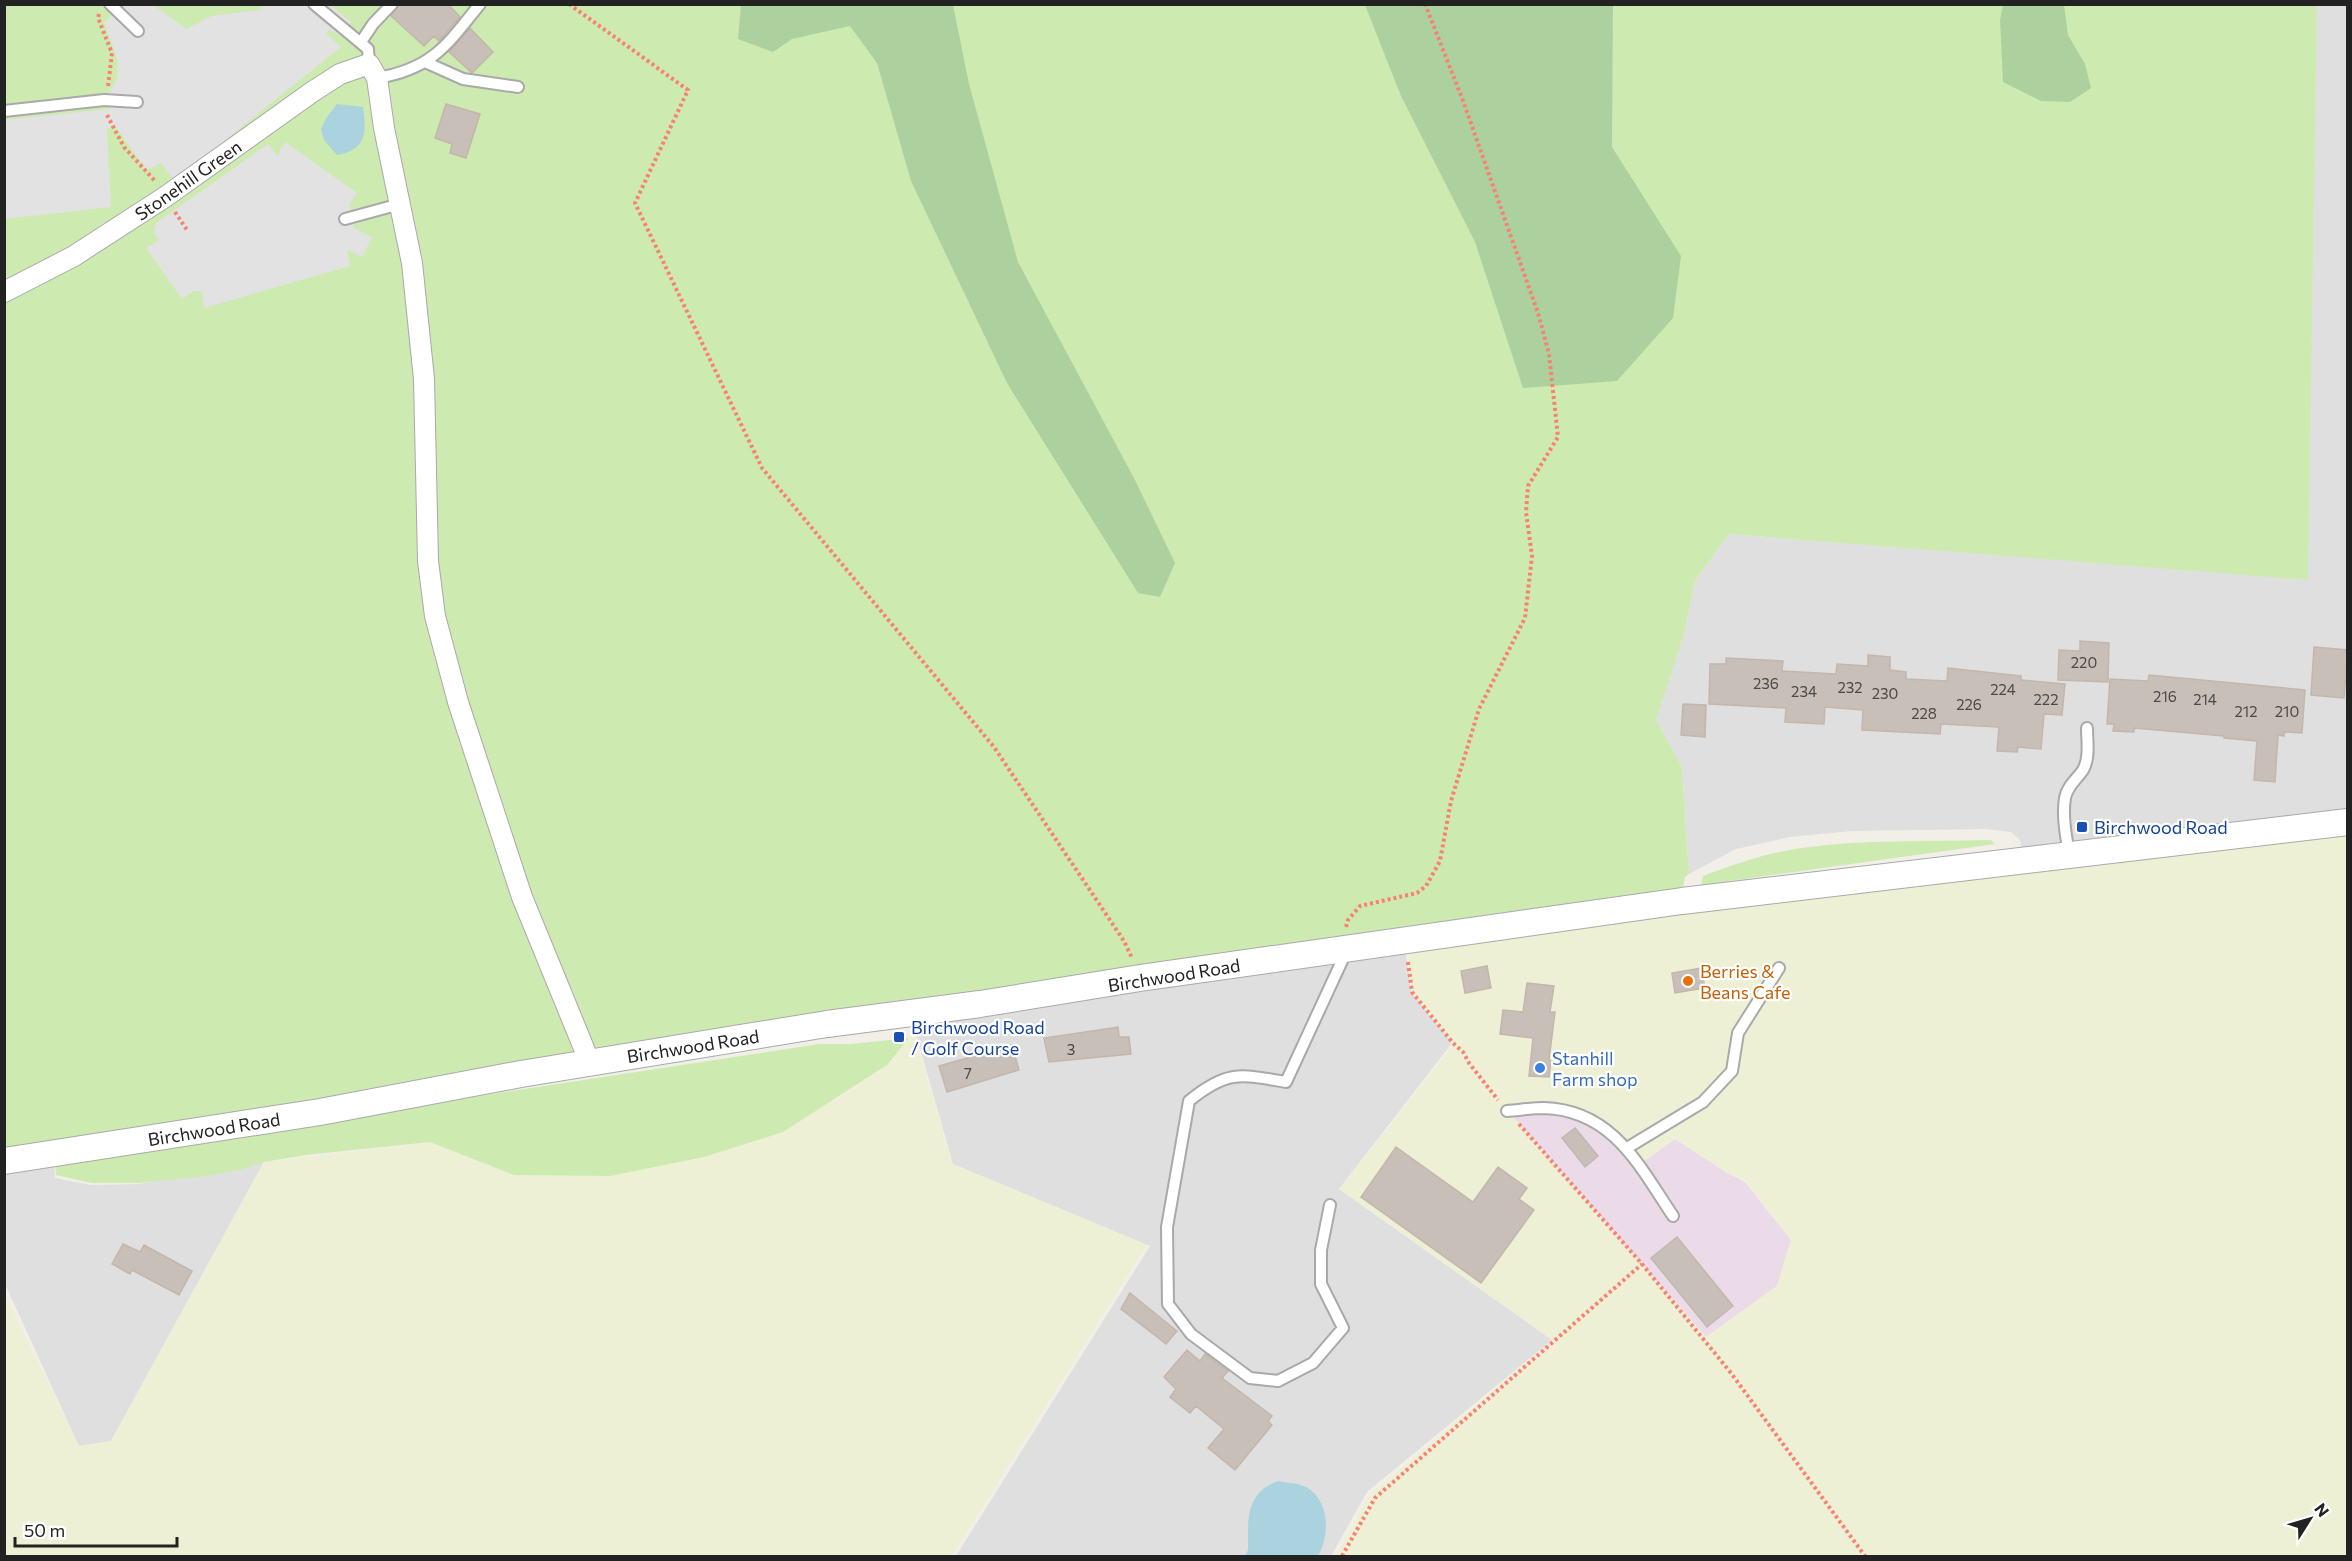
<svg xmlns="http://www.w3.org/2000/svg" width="2352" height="1561" viewBox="0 0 2352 1561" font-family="Commissioner,sans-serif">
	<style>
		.residential { fill: #e0dfdf }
		.industrial { fill: #ebdbe8 }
		.farmland { fill: #eef0d5; fill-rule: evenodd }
		.grass { fill: #cdebb0 }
		.forest { fill: #add19e }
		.parking { fill: #e2e2e2 }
		.water { fill: #aad3df }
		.building { fill: #c7bfb8; stroke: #c4b6ab; stroke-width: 1.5 }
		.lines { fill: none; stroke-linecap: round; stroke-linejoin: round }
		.service-casing { stroke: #a9a9a9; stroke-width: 14 }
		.minor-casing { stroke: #a9a9a9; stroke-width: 22 }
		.tertiary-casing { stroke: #a9a9a9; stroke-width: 28 }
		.path { stroke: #fa8072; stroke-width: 4; stroke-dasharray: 3 3; stroke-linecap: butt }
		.service { stroke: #fff; stroke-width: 10 }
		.minor { stroke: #fff; stroke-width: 20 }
		.tertiary { stroke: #fff; stroke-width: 26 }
		.transit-dot { fill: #1a4fb4; stroke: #fff; stroke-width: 2 }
		.food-dot { fill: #e8710a; stroke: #fff; stroke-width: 2 }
		.shop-dot { fill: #3f7fe0; stroke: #fff; stroke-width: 2 }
		.labels { text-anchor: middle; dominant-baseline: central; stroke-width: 4.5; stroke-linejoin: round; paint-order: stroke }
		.number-label { font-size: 15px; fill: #4b4948 }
		.street-label { font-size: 18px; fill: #222; stroke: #fff }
		.transit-label { font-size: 18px; fill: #164399; stroke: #fff; text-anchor: start }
		.food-label { font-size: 18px; fill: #c56008; stroke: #fff; text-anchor: start }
		.shop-label { font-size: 18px; fill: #366cbe; stroke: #fff; text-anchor: start }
	</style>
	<rect width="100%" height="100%" fill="#f2efe9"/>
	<path class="residential" d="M 2317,5 L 2347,5 L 2347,822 L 2023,860 L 2020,840 L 2011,832 L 1987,829 L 1852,831 L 1790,837 L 1736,849 L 1689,874 L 1682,767 L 1655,720 L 1684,634 L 1695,581 L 1729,534 L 2307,579 Z
		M 1404,942 L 1411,992 L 1452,1043 L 1339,1189 L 1552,1340 L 1367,1492 L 1331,1556 L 956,1556 L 1150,1246 L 953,1164 L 912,1020 Z
		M 53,1155 L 55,1178 L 91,1185 L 139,1184 L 264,1162 L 111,1441 L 79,1446 L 5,1284 L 4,1162 Z"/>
	<path class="industrial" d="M 1546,1109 L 1581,1116 L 1643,1162 L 1675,1139 L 1724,1171 L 1745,1182 L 1791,1240 L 1777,1286 L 1706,1337 L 1508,1111 Z"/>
	<path class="farmland" d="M 2347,823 L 2347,1556 L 1335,1556 L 1369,1495 L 1553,1340 L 1340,1189 L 1453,1045 L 1481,1078 L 1412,992 L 1406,943 ZM 1508,1111 L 1581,1115 L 1607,1130 L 1643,1162 L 1675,1138 L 1725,1171 L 1746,1181 L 1791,1240 L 1777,1286 L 1706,1337 Z
		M 915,1035 L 952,1164 L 1147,1245 L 952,1556 L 5,1556 L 4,1292 L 79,1446 L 111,1441 L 264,1162 L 430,1142 L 514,1175 L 610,1176 L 704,1157 L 837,1099 L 887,1065 L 909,1038 Z"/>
	<path class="grass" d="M 4,5 L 2317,5 L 2308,580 L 1729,534 L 1695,581 L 1684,634 L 1656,720 L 1682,767 L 1689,874 L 1685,877 L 1681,900 L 836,1012 L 595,1048 L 320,1111 L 5,1160 Z
		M 1991,840 L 1995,844 L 1701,885 L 1703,876 C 1735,864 1767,853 1801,848 C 1863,839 1928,842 1991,840 Z
		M 909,1038 L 887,1065 L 783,1132 L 704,1157 L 610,1176 L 514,1175 L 430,1142 L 306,1155 L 264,1162 L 244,1169 L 207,1176 L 139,1183 L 91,1183 L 56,1175 L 55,1163 L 217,1140 L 465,1098 L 819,1044 L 851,1044 Z"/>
	<path class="forest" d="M 741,5 L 953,5 L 969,84 L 1018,262 L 1135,480 L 1175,563 L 1160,597 L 1138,593 L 1007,383 L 911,181 L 877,63 L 850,26 L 792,39 L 773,52 L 738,39 Z
		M 1365,5 L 1613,5 L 1612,147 L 1681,256 L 1673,318 L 1617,381 L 1523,388 L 1475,242 L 1401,96 Z
		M 2003,5 L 2064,5 L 2068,35 L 2085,64 L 2091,88 L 2070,102 L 2041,101 L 2003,82 L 2000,20 Z"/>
	<path class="parking" d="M 261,4 L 330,5 L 351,22 L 339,35 L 330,30 L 326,33 L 341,47 L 174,181 L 161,163 L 147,170 L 115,126 L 107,128 L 111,207 L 5,219 L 5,120 L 110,109 L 107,97 L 117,78 L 118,61 L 104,22 L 125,5 L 153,5 L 187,29 L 211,16 L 261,10 Z
		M 285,142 L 357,193 L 349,205 L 354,228 L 372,237 L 362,257 L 347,250 L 350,266 L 204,308 L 202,293 L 199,291 L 194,291 L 182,299 L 146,248 L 159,240 L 154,233 L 156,223 L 268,144 L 277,156 Z"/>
	<path class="water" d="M 337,104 L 363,107 C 367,133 366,150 337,155 L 324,140 L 321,129 L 326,118 Z
		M 1278,1481 C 1286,1483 1299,1483 1306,1487 C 1330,1500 1330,1536 1318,1556 L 1245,1556 L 1248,1550 C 1248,1520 1245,1493 1278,1481 Z"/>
	<path class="building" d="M 399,4 L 448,4 L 460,17 L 439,41 L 434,36 L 424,46 L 391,16 Z
		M 470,28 L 493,52 L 472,73 L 449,52 Z
		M 446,104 L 480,114 L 466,158 L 450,153 L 452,144 L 435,138 Z
		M 2080,641 L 2109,643 L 2108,682 L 2058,680 L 2059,650 L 2080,651 Z
		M 2314,647 L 2348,650 L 2344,698 L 2311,695 Z
		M 1868,655 L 1890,657 L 1890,670 L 1906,672 L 1906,679 L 1947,681 L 1948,668 L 2021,676 L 2021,680 L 2065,684 L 2062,715 L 2044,714 L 2041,749 L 2018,747 L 2017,752 L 1997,751 L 1999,727 L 1941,724 L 1940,734 L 1862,730 L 1863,710 L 1825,707 L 1824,724 L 1785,722 L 1786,708 L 1709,704 L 1710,664 L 1726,664 L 1726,658 L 1783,661 L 1782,671 L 1836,674 L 1837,664 L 1868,666 Z
		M 2149,675 L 2305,690 L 2302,733 L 2284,732 L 2284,736 L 2278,735 L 2275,782 L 2254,780 L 2257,741 L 2224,738 L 2224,736 L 2134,728 L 2134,732 L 2113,731 L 2114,724 L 2107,724 L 2110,679 L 2148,681 Z
		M 1683,704 L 1706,705 L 1705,737 L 1681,735 Z
		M 1487,966 L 1491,988 L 1465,993 L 1461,971 Z
		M 1701,968 L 1705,988 L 1675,993 L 1672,973 Z
		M 1527,983 L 1554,986 L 1550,1012 L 1555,1012 L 1549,1060 L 1551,1061 L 1549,1077 L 1529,1076 L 1533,1038 L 1500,1034 L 1503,1010 L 1523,1012 Z
		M 1118,1027 L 1119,1037 L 1129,1037 L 1131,1054 L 1049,1062 L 1044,1038 Z
		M 1012,1045 L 1019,1070 L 947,1092 L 939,1066 Z
		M 1575,1128 L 1598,1156 L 1585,1167 L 1562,1138 Z
		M 1396,1147 L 1473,1202 L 1498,1167 L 1527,1188 L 1519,1199 L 1534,1210 L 1481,1283 L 1361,1197 Z
		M 1677,1237 L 1733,1306 L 1707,1327 L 1651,1258 Z
		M 123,1244 L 140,1252 L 144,1245 L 192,1271 L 179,1295 L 132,1270 L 130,1274 L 112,1264 Z
		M 1130,1293 L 1177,1331 L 1166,1344 L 1121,1309 Z
		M 1187,1350 L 1200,1361 L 1205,1354 L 1228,1371 L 1222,1378 L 1272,1416 L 1268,1421 L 1272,1425 L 1235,1470 L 1208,1448 L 1224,1429 L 1196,1406 L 1190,1413 L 1170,1397 L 1176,1389 L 1164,1377 Z"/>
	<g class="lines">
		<defs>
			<path id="service" d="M 110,4 L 138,31
				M 314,4 L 368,49 L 369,64
				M 361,42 L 373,24 L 392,4
				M 425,62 L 463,79 L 518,87
				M 377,78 C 432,69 447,45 480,4
				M 4,111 L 104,100 L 137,102
				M 345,219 L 400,204
				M 2069,854 C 2066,836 2062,816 2065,798 C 2067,786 2077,779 2083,770 C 2090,758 2087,741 2087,728
				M 1507,1111 C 1520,1110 1532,1108 1544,1108 C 1613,1110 1640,1167 1673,1216
				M 1627,1148 L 1703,1102 L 1732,1071 L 1738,1033 L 1779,968
				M 1330,1205 L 1321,1250 L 1321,1284 L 1343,1328 L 1313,1363 L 1278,1381 L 1250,1378 L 1191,1334 L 1168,1304 L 1167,1227 L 1189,1101 C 1227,1070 1240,1074 1286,1082 L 1347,950"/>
			<path id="minor" d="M 4,292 L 74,256 L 165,197 L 312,92 L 340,74 L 369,64 L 377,78 L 384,128 L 412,263 L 424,379 L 428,561 L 435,616 L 458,702 L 522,897 L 590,1063"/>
			<path id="tertiary" d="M 4,1161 L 320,1112 L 521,1074 L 827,1024 L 980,1004 L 1140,978 L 1682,901 L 2348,822"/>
		</defs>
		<use href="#service" class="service-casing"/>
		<use href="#minor" class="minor-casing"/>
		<use href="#tertiary" class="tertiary-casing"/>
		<path class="path" d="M 569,4 L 688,90 L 635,203 L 762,468 L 994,747 L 1124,941 L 1132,958
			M 99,14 L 98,18 L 112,53 L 108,87
			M 107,115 L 124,147 L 155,181
			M 175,212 L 187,230
			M 1346,927 L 1348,920 L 1360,906 L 1417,893 L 1426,886 L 1440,861 L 1451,801 L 1479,709 L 1525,618 L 1532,556 L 1526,512 L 1528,486 L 1558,437 L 1549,354 L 1538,313 L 1462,98 L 1425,4
			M 1408,962 L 1412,992 L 1453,1043 L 1463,1052 L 1469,1063 L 1498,1100
			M 1519,1124 L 1642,1264 L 1731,1373 L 1865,1556
			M 1342,1556 L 1375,1498 L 1642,1264"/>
		<use href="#service" class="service"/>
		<use href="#minor" class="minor"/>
		<use href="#tertiary" class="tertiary"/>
	</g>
	<g class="transit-dot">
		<rect x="2076" y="821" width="12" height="12" rx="3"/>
		<rect x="893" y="1031" width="12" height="12" rx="3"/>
	</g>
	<circle class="food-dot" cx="1688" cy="981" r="6"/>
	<circle class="shop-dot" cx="1540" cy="1068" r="6"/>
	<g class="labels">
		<g class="number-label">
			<text x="2084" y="662">220</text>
			<text x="1766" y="683">236</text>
			<text x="1850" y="687">232</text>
			<text x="2003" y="689">224</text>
			<text x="1804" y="691">234</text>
			<text x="1885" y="693">230</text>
			<text x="2165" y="696">216</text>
			<text x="2046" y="699">222</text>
			<text x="2205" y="699">214</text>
			<text x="1969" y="704">226</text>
			<text x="2246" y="711">212</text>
			<text x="2287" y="711">210</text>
			<text x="1924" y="713">228</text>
			<text x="1071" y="1049">3</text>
			<text x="968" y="1073">7</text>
		</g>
		<g class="street-label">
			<text transform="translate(188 180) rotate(-35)">Stonehill Green</text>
			<text transform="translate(1174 975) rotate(-9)">Birchwood Road</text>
			<text transform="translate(693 1046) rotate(-9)">Birchwood Road</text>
			<text transform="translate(214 1129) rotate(-9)">Birchwood Road</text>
		</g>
		<g class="transit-label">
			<text x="2094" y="827">Birchwood Road</text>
			<text x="911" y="1027">Birchwood Road<tspan x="911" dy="21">/ Golf Course</tspan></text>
		</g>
		<g class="food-label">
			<text x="1700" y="971">Berries &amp;<tspan x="1700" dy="21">Beans Cafe</tspan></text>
		</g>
		<g class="shop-label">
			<text x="1552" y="1058">Stanhill<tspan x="1552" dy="21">Farm shop</tspan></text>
		</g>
	</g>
	<rect width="2352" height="1561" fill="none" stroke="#222222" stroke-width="12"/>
	<g transform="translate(2310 1519) rotate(53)" stroke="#ffffff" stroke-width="4.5" paint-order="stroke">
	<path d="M0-4.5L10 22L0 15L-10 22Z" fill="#222222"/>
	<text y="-9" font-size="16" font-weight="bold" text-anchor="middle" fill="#222222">N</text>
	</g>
	<path d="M15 1537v9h162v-9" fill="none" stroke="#222222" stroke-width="3"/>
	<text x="24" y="1537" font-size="18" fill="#222222" stroke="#ffffff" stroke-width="4.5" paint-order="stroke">50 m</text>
</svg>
